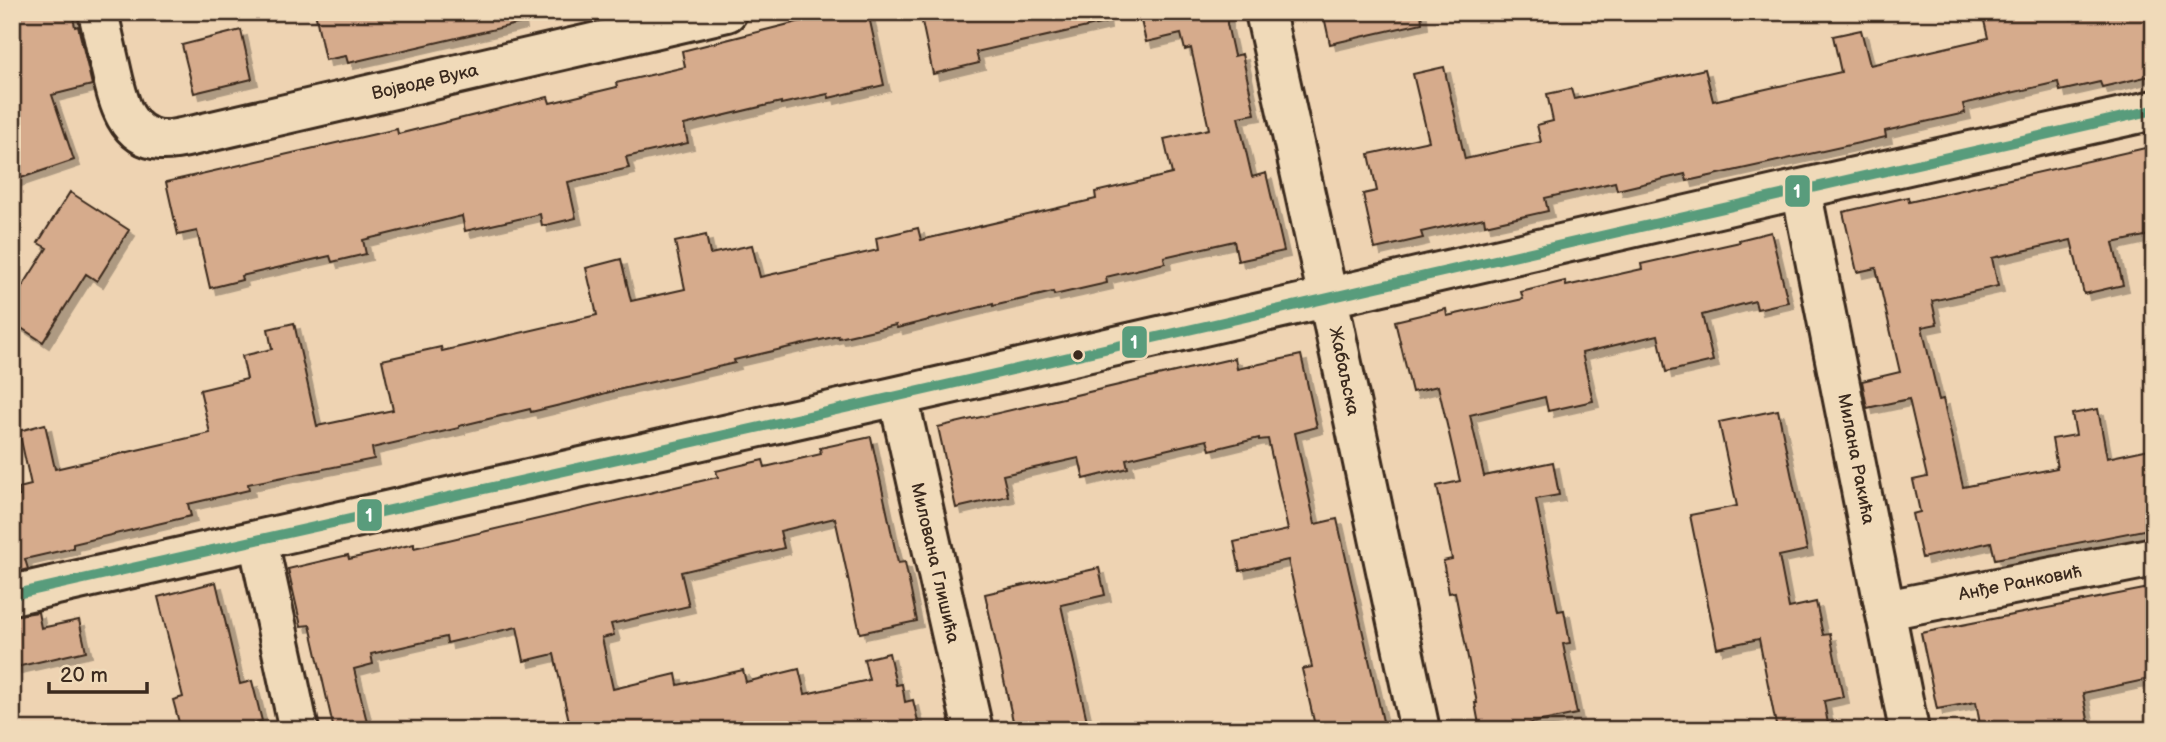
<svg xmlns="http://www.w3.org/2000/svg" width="2166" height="742" viewBox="0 0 2166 742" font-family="'Balsamiq Sans',sans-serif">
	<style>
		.building { fill: #d6ab8c; stroke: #3b2a1e; stroke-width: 2; filter: url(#shadow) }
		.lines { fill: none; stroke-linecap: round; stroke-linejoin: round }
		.minor-casing { stroke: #3b2a1e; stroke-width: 44 }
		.minor { stroke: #f0dab9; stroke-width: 38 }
		.bus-1-casing { stroke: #f0dab9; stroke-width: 16 }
		.bus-1 { stroke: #599c7c; stroke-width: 10 }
		.bus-dot { fill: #3b2a1e; stroke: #f0dab9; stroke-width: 2.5 }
		.labels { text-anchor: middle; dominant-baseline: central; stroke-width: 5; stroke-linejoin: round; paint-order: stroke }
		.street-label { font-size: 18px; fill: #3b2a1e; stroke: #f0dab9 }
		.line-badge { stroke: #f0dab9; stroke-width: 2.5 }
		.badge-label { font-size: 19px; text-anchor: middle; font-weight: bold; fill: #fff }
	</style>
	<defs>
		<filter id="shadow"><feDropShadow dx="6" dy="6" stdDeviation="0" flood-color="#0004"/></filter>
	</defs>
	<rect width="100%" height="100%" fill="#eed3b2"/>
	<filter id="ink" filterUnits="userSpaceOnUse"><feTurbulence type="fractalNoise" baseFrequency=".0143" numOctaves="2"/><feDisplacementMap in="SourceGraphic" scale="14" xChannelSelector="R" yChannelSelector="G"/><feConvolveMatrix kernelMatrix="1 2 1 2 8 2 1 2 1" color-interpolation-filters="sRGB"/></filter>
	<g filter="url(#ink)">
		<path class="building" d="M 12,12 L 72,12 L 75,27 L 78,26 L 92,85 L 52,95 L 74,160 L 12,181 Z
			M 315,12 L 519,12 L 521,23 L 348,63 L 346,56 L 325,60 Z
			M 837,12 L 868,12 L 884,85 L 829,98 L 828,94 L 781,104 L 781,102 L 684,125 L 688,143 L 626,157 L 629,168 L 568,182 L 576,218 L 542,226 L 540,214 L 465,231 L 462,216 L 363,240 L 366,254 L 332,262 L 330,256 L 241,276 L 242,280 L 210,288 L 197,231 L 178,235 L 166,182 L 397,129 L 398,134 L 548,97 L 550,103 L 617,87 L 616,83 L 685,67 L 682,51 Z
			M 920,12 L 1104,12 L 1105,23 L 976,52 L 979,63 L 933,74 Z
			M 1139,12 L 1227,12 L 1227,24 L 1234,56 L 1242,54 L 1255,114 L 1238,117 L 1252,177 L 1266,173 L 1284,251 L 1238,261 L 1234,241 L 1164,257 L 1165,263 L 1106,277 L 1107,283 L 1054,295 L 1053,292 L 993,306 L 993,304 L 897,328 L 896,325 L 839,338 L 838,336 L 734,360 L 735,363 L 613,391 L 585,399 L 531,412 L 530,409 L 459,426 L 459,428 L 372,448 L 374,459 L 248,484 L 249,490 L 188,504 L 191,516 L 73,544 L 73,548 L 25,559 L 28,569 L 12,573 L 12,498 L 20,496 L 19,488 L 31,485 L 19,431 L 45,424 L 55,469 L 210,433 L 200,390 L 247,379 L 242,356 L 272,349 L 268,329 L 294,323 L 317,426 L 393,410 L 382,360 L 441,347 L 442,351 L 597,315 L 586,268 L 621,259 L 631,301 L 685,289 L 675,242 L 706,235 L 710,254 L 752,245 L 760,277 L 878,250 L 876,238 L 918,228 L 921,240 L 1096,199 L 1095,192 L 1172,174 L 1164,139 L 1209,129 L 1191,48 L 1185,50 L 1181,34 L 1146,42 Z
			M 1323,12 L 1421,12 L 1422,23 L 1330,44 Z
			M 1982,12 L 2070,12 L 2071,19 L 2099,12 L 2154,12 L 2154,75 L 2102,87 L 2100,82 L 2060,91 L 2058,82 L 1963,104 L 1965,113 L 1885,131 L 1886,137 L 1687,181 L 1685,174 L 1617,190 L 1615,182 L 1545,198 L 1548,211 L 1485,225 L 1484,218 L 1421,232 L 1423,238 L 1375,249 L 1363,194 L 1377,191 L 1369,154 L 1429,141 L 1413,74 L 1444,67 L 1465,159 L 1541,142 L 1537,125 L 1553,121 L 1547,94 L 1571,89 L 1574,99 L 1705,69 L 1713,101 L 1841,72 L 1833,36 L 1861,30 L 1870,65 L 1988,38 Z
			M 241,30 L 252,79 L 194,93 L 182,45 Z
			M 2154,146 L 2154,234 L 2113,243 L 2123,285 L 2084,294 L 2071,240 L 1992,258 L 1998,286 L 1932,301 L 1937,324 L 1922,327 L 1939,400 L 1943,399 L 1963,487 L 2057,468 L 2052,439 L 2076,435 L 2072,414 L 2098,409 L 2107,458 L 2154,448 L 2154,528 L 1995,559 L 1991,542 L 1922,558 L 1912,514 L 1920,512 L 1913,480 L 1927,477 L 1909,399 L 1867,408 L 1862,381 L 1900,372 L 1876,268 L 1857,272 L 1843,212 L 1908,197 L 1909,202 Z
			M 70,192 L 129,230 L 97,281 L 86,274 L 43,342 L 12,322 L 12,303 L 47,248 L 38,243 Z
			M 1771,232 L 1788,302 L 1757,309 L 1755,301 L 1702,315 L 1713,361 L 1666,372 L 1658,335 L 1582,353 L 1593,401 L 1548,411 L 1545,397 L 1470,415 L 1484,476 L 1553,462 L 1559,495 L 1536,499 L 1558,611 L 1564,610 L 1570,643 L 1563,644 L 1577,714 L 1522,725 L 1523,730 L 1480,730 L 1475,703 L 1477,703 L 1455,592 L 1449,593 L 1443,561 L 1452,559 L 1437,486 L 1460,481 L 1438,386 L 1412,392 L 1395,321 L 1446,309 L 1447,316 L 1523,299 L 1521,292 L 1565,281 L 1566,286 L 1642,269 L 1641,264 L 1740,242 L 1739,240 Z
			M 1301,355 L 1317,427 L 1295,433 L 1315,524 L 1337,519 L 1385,730 L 1316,730 L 1302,669 L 1312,667 L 1288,560 L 1240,571 L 1234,542 L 1288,530 L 1268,439 L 1259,440 L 1259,438 L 1210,450 L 1207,440 L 1126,459 L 1128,468 L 1084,479 L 1079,458 L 1003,475 L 1008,496 L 956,508 L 938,427 L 1235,358 L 1237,369 Z
			M 1778,410 L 1807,550 L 1779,556 L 1789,608 L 1816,602 L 1823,635 L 1830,634 L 1843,697 L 1824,701 L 1829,730 L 1777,730 L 1759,639 L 1717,648 L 1690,515 L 1737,506 L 1719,422 Z
			M 871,437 L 898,563 L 905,562 L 917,621 L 860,633 L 835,518 L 780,531 L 784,548 L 681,572 L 689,606 L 611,624 L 614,635 L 602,638 L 613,689 L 676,674 L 678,685 L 743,670 L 746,682 L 799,669 L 805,694 L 869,680 L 864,659 L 889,653 L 896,685 L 902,684 L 905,702 L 913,700 L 920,730 L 571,730 L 554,654 L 524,661 L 517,627 L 447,643 L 446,637 L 371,654 L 373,664 L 354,669 L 369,730 L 334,730 L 310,625 L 301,626 L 288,569 L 348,555 L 349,559 L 414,544 L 414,548 L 718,477 L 716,471 L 763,460 L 765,467 L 821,454 L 820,448 Z
			M 1099,568 L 1105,595 L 1061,605 L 1089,730 L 1015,730 L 985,594 Z
			M 216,582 L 240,684 L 252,681 L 262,721 L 245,725 L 247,730 L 181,730 L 173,700 L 183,697 L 158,597 Z
			M 2154,587 L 2154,678 L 2083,693 L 2090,730 L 1981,730 L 1976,702 L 1937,709 L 1921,633 Z
			M 38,612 L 41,628 L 79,620 L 86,651 L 12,668 L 12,616 Z"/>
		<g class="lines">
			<defs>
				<path id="minor" d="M 98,12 C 102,30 106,48 110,65 C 117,95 123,137 161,140 C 175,141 190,136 204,133 L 727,12
					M 1265,12 L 1328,298 L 1420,730
					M 1801,189 L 1909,730
					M 898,396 L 973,730
					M 258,540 L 299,730
					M 12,595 L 898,396 L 1801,189 L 2154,110
					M 1886,610 L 2154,557"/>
			</defs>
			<use href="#minor" class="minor-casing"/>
			<use href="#minor" class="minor"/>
			<defs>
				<path id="bus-1" d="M 12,595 L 898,396 L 2154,110"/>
			</defs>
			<use href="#bus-1" class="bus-1-casing"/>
			<use href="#bus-1" class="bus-1"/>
		</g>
	</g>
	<circle class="bus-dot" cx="1078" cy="355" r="6"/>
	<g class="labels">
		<g class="street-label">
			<text transform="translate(425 82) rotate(-13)">Војводе Вука</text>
			<text transform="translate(1344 371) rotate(78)">Жабаљска</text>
			<text transform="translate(1856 459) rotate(79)">Милана Ракића</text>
			<text transform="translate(935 563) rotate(77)">Милована Глишића</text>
			<text transform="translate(2020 583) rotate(-11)">Анђе Ранковић</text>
		</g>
	</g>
	<g class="line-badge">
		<rect x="1784" y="174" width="27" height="34" rx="7" fill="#599c7c"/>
		<rect x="1121" y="325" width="27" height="34" rx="7" fill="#599c7c"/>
		<rect x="356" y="498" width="27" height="34" rx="7" fill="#599c7c"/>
	</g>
	<g class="badge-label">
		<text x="1797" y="198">1</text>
		<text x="1134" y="349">1</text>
		<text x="369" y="522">1</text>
	</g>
	<rect width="2166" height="742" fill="none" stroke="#f0dab9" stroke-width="42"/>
	<rect x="21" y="21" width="2124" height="700" fill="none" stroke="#3b2a1e" stroke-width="2.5" filter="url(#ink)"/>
	<path d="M49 682v10h98v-10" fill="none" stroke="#3b2a1e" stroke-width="3.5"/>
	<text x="60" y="682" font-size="21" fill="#3b2a1e" stroke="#f0dab9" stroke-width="5" paint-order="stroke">20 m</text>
</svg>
